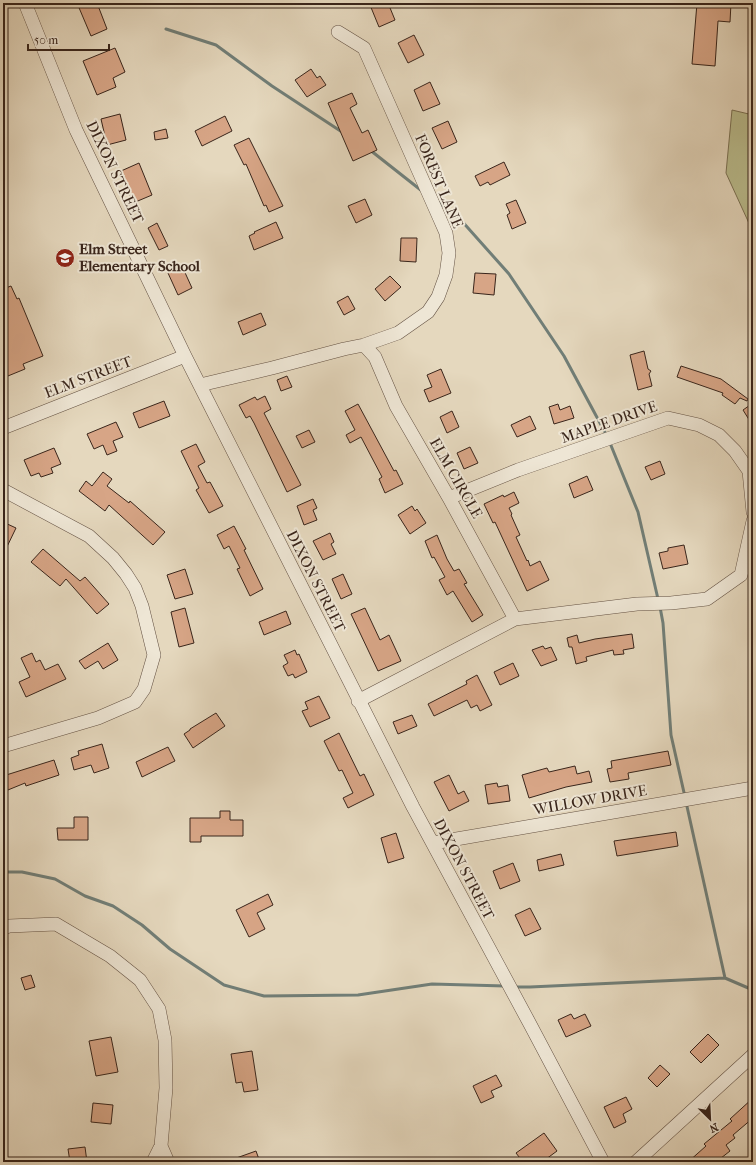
<svg xmlns="http://www.w3.org/2000/svg" width="756" height="1165" viewBox="0 0 756 1165" font-family="'IM FELL French Canon',serif">
	<style>
		.green { fill: #babd8e; stroke: #7a7154 }
		.lines { fill: none; stroke-linecap: round; stroke-linejoin: round }
		.stream { stroke: #717e77; stroke-width: 3 }
		.building { fill: #d7a586; stroke: #39251b }
		.street-casing { stroke: #645244; stroke-width: 14 }
		.street { stroke: #eee6d5; stroke-width: 13 }
		.labels { text-anchor: middle; dominant-baseline: central; stroke-width: 4; stroke-linejoin: round; paint-order: stroke }
		.street-label { font-size: 15px; fill: #39251b; stroke: #eee6d5 }
		.poi-label { font-size: 15px; font-weight: bold; fill: #39251b; stroke: #eee6d5; text-anchor: start }
	</style>
	<rect width="100%" height="100%" fill="#e5d8be"/>
	<filter id="stains"><feTurbulence type="fractalNoise" baseFrequency=".005" numOctaves="4"/><feColorMatrix values="0 0 0 0 .2 0 0 0 0 .09 0 0 0 0 .02 0 0 0 .5 -.17"/></filter>
	<radialGradient id="worn" r=".72"><stop offset=".6" stop-color="#630" stop-opacity="0"/><stop offset="1" stop-color="#630" stop-opacity=".3"/></radialGradient>
	<path class="green" d="M 732,110 L 753,115 L 753,232 L 726,173 Z"/>
	<g class="lines">
		<path class="stream" d="M 166,29 L 216,45 L 272,86 L 342,132
			M 370,150 L 422,191
			M 438,202 L 460,219 L 509,274 L 564,356 L 607,436
			M 610,443 L 638,512 L 658,599
			M 660,607 L 663,623 L 671,735 L 685,797
			M 686,802 L 725,978
			M 3,872 L 22,872 L 55,879 L 85,896 L 113,906 L 142,925 L 170,949 L 224,985 L 264,996 L 358,995 L 432,984 L 505,986
			M 514,987 L 530,987 L 725,978 L 753,990"/>
	</g>
	<path class="building" d="M 77,3 L 97,3 L 107,29 L 91,36 Z
		M 374,3 L 388,3 L 395,20 L 379,27 L 370,5 Z
		M 697,3 L 731,3 L 730,22 L 718,21 L 715,66 L 692,64 Z
		M 414,35 L 424,55 L 408,63 L 398,43 Z
		M 115,48 L 125,72 L 113,78 L 116,87 L 97,95 L 83,61 Z
		M 311,69 L 317,78 L 320,76 L 326,85 L 307,97 L 295,80 Z
		M 430,82 L 440,104 L 423,111 L 414,90 Z
		M 352,93 L 357,104 L 350,108 L 362,133 L 368,130 L 377,150 L 353,161 L 328,103 Z
		M 120,114 L 126,140 L 107,145 L 101,119 Z
		M 225,116 L 232,131 L 202,146 L 195,131 Z
		M 448,121 L 457,142 L 442,149 L 432,128 Z
		M 166,129 L 168,138 L 155,140 L 154,132 Z
		M 249,138 L 283,206 L 269,212 L 266,205 L 264,206 L 246,164 L 244,165 L 234,145 Z
		M 504,162 L 510,175 L 490,185 L 488,182 L 480,186 L 475,176 Z
		M 139,163 L 152,195 L 133,203 L 121,171 Z
		M 365,199 L 372,215 L 356,223 L 348,206 Z
		M 516,200 L 526,223 L 512,229 L 507,215 L 510,213 L 506,204 Z
		M 276,222 L 283,238 L 254,250 L 249,236 L 255,233 L 254,232 Z
		M 157,223 L 168,246 L 159,250 L 148,228 Z
		M 401,238 L 417,238 L 416,262 L 400,261 Z
		M 182,266 L 192,288 L 178,295 L 168,273 Z
		M 475,273 L 496,274 L 494,295 L 473,293 Z
		M 390,276 L 401,287 L 385,301 L 375,289 Z
		M 11,286 L 17,299 L 19,298 L 43,356 L 23,364 L 25,369 L 3,378 L 3,289 Z
		M 348,296 L 355,309 L 344,315 L 337,302 Z
		M 261,313 L 266,325 L 243,335 L 238,322 Z
		M 644,351 L 648,369 L 651,371 L 649,374 L 652,386 L 638,390 L 630,355 Z
		M 681,366 L 721,379 L 748,399 L 747,401 L 740,398 L 735,404 L 722,395 L 723,393 L 677,377 Z
		M 441,369 L 451,393 L 429,402 L 424,390 L 432,387 L 427,375 Z
		M 287,376 L 292,387 L 281,391 L 277,380 Z
		M 265,396 L 271,409 L 264,413 L 301,485 L 287,492 L 254,423 L 250,416 L 246,418 L 239,405 L 255,397 L 257,400 Z
		M 164,401 L 170,416 L 139,428 L 133,413 Z
		M 753,403 L 753,426 L 743,410 Z
		M 358,404 L 394,471 L 396,470 L 403,484 L 385,493 L 379,479 L 382,477 L 361,437 L 350,443 L 346,435 L 355,430 L 345,411 Z
		M 558,404 L 560,410 L 570,406 L 574,418 L 554,424 L 549,407 Z
		M 452,411 L 459,427 L 447,433 L 440,417 Z
		M 530,416 L 536,429 L 517,437 L 511,425 Z
		M 116,422 L 123,437 L 113,441 L 117,451 L 107,455 L 103,445 L 94,449 L 87,434 Z
		M 309,430 L 315,442 L 302,448 L 296,436 Z
		M 196,444 L 205,462 L 198,466 L 207,483 L 210,482 L 223,506 L 209,513 L 196,490 L 199,488 L 181,451 Z
		M 470,447 L 478,463 L 464,469 L 457,453 Z
		M 54,448 L 61,464 L 51,468 L 53,473 L 41,477 L 39,473 L 31,476 L 24,460 Z
		M 660,461 L 665,474 L 651,480 L 645,467 Z
		M 103,472 L 112,479 L 107,486 L 129,503 L 130,501 L 165,532 L 153,545 L 109,505 L 105,511 L 79,491 L 86,481 L 92,486 Z
		M 587,476 L 593,490 L 574,498 L 569,484 Z
		M 514,492 L 519,503 L 509,508 L 512,514 L 511,515 L 520,535 L 516,537 L 527,561 L 528,560 L 530,566 L 540,561 L 549,580 L 527,591 L 495,522 L 493,523 L 484,504 L 503,495 L 504,497 Z
		M 313,499 L 317,508 L 313,510 L 317,520 L 304,525 L 297,506 Z
		M 412,506 L 415,511 L 417,509 L 426,523 L 410,534 L 398,515 Z
		M 3,522 L 16,528 L 3,555 Z
		M 234,526 L 246,549 L 244,550 L 263,589 L 250,596 L 237,569 L 240,568 L 229,546 L 224,549 L 217,535 Z
		M 330,533 L 334,542 L 331,544 L 336,554 L 323,560 L 313,541 Z
		M 437,535 L 447,559 L 454,571 L 459,569 L 467,583 L 464,584 L 483,615 L 472,622 L 453,591 L 447,595 L 439,580 L 445,577 L 434,557 L 432,558 L 425,541 Z
		M 684,545 L 688,564 L 663,569 L 659,553 L 668,551 L 668,548 Z
		M 43,549 L 80,581 L 85,577 L 109,604 L 97,614 L 66,579 L 60,586 L 31,562 Z
		M 185,569 L 193,594 L 175,599 L 167,575 Z
		M 343,574 L 352,594 L 341,599 L 332,579 Z
		M 185,608 L 194,643 L 179,647 L 171,612 Z
		M 365,608 L 380,640 L 389,635 L 401,661 L 378,671 L 351,614 Z
		M 286,611 L 291,624 L 264,635 L 259,622 Z
		M 632,634 L 634,648 L 623,650 L 624,654 L 614,655 L 613,650 L 586,657 L 587,661 L 576,664 L 572,647 L 569,647 L 567,638 L 577,635 L 579,643 L 595,639 Z
		M 108,643 L 118,660 L 103,669 L 98,661 L 85,669 L 79,661 Z
		M 543,646 L 545,649 L 551,647 L 557,660 L 541,666 L 532,650 Z
		M 295,650 L 297,655 L 299,654 L 307,672 L 295,678 L 293,674 L 288,676 L 283,666 L 288,663 L 284,655 Z
		M 32,653 L 36,662 L 40,660 L 45,670 L 58,664 L 66,679 L 26,697 L 19,682 L 30,677 L 21,658 Z
		M 513,663 L 519,676 L 500,685 L 494,672 Z
		M 477,675 L 492,705 L 480,711 L 477,705 L 471,708 L 467,700 L 434,716 L 428,704 L 467,684 L 466,681 Z
		M 319,696 L 330,718 L 310,727 L 302,711 L 308,709 L 305,702 Z
		M 216,713 L 225,726 L 193,748 L 184,734 L 190,730 L 190,729 Z
		M 412,715 L 417,726 L 398,734 L 393,722 Z
		M 339,733 L 360,776 L 364,774 L 374,795 L 348,808 L 343,798 L 353,793 L 342,770 L 339,771 L 324,741 Z
		M 102,744 L 109,768 L 94,773 L 91,765 L 74,770 L 71,758 L 79,755 L 78,751 Z
		M 168,747 L 175,761 L 142,777 L 136,762 Z
		M 668,751 L 671,765 L 628,773 L 629,779 L 610,782 L 607,769 L 612,768 L 611,761 Z
		M 54,760 L 59,775 L 26,786 L 25,783 L 3,792 L 3,776 Z
		M 575,766 L 577,774 L 589,771 L 592,782 L 566,787 L 529,798 L 522,775 L 547,768 L 549,772 Z
		M 449,775 L 458,794 L 464,791 L 469,801 L 449,811 L 434,782 Z
		M 497,783 L 498,787 L 508,785 L 510,801 L 488,804 L 485,785 Z
		M 220,811 L 230,811 L 230,820 L 243,820 L 243,836 L 201,836 L 201,842 L 190,842 L 190,818 L 220,818 Z
		M 74,817 L 88,817 L 88,840 L 58,840 L 57,828 L 74,828 Z
		M 676,832 L 678,846 L 617,856 L 614,841 Z
		M 396,833 L 404,858 L 388,863 L 381,838 Z
		M 561,854 L 564,865 L 539,871 L 537,860 Z
		M 513,863 L 520,881 L 500,889 L 493,871 Z
		M 268,894 L 273,905 L 257,913 L 265,929 L 249,937 L 236,910 Z
		M 530,908 L 541,929 L 525,936 L 515,915 Z
		M 31,975 L 35,987 L 25,990 L 21,978 Z
		M 571,1014 L 574,1019 L 585,1014 L 591,1026 L 566,1037 L 558,1020 Z
		M 708,1034 L 719,1045 L 701,1063 L 690,1052 Z
		M 111,1037 L 118,1072 L 96,1076 L 89,1041 Z
		M 252,1051 L 258,1090 L 244,1092 L 242,1082 L 236,1083 L 231,1054 Z
		M 660,1065 L 670,1074 L 657,1087 L 648,1078 Z
		M 496,1075 L 502,1086 L 491,1091 L 494,1097 L 481,1103 L 473,1086 Z
		M 626,1097 L 632,1109 L 623,1114 L 626,1122 L 614,1128 L 604,1107 Z
		M 753,1098 L 753,1118 L 733,1135 L 735,1138 L 726,1145 L 730,1151 L 716,1162 L 688,1162 L 706,1146 L 704,1144 L 732,1121 L 730,1119 Z
		M 93,1103 L 113,1105 L 111,1124 L 91,1122 Z
		M 544,1133 L 557,1151 L 542,1162 L 523,1162 L 516,1153 Z
		M 85,1147 L 87,1162 L 70,1162 L 68,1149 Z
		M 256,1151 L 260,1162 L 228,1162 L 228,1161 Z"/>
	<g class="lines">
		<defs>
			<path id="street" d="M 25,3 L 76,130 L 185,356 L 413,807 L 531,1026 L 603,1162
				M 338,32 L 364,48 L 439,217 L 446,233 L 449,253 L 446,275 L 438,297 L 428,312 L 398,333 L 364,345
				M 200,385 L 272,368 L 344,349 L 364,345 L 375,357 L 396,406 L 449,498 L 515,619
				M 3,428 L 185,356
				M 3,490 L 89,536 L 113,558 L 126,574 L 135,588 L 142,606 L 154,655 L 144,689 L 135,702 L 98,718 L 3,746
				M 449,498 L 518,470 L 668,418 L 699,425 L 719,435 L 735,451 L 749,471 L 753,512
				M 358,701 L 515,619 L 637,604 L 671,603 L 707,599 L 741,575 L 753,521
				M 433,843 L 753,788
				M 3,928 L 9,926 L 56,924 L 110,956 L 140,980 L 159,1009 L 165,1040 L 166,1088 L 161,1146 L 153,1162
				M 161,1146 L 168,1162
				M 636,1162 L 753,1055"/>
		</defs>
		<use href="#street" class="street-casing"/>
		<use href="#street" class="street"/>
	</g>
	<defs>
		<symbol id="school-disc" viewBox="-11 -11 22 22"><circle r="9.5" fill="#8f2418" stroke="#eee6d5"/><path d="M0-5L7-2L0 1L-7-2ZM-4 1L0 2.5L4 1V4Q0 6-4 4Z" fill="#fff"/></symbol>
	</defs>
	<g fill-rule="evenodd">
		<use href="#school-disc" x="54" y="247" width="22" height="22"/>
	</g>
	<g class="labels">
		<g class="street-label">
			<text transform="translate(115 172) rotate(64)">DIXON STREET</text>
			<text transform="translate(439 181) rotate(67)">FOREST LANE</text>
			<text transform="translate(88 377) rotate(-21)">ELM STREET</text>
			<text transform="translate(609 422) rotate(-19)">MAPLE DRIVE</text>
			<text transform="translate(456 478) rotate(60)">ELM CIRCLE</text>
			<text transform="translate(316 581) rotate(63)">DIXON STREET</text>
			<text transform="translate(590 800) rotate(-10)">WILLOW DRIVE</text>
			<text transform="translate(464 869) rotate(62)">DIXON STREET</text>
		</g>
		<g class="poi-label">
			<text x="79" y="249">Elm Street<tspan x="79" dy="17">Elementary School</tspan></text>
		</g>
	</g>
	<rect width="756" height="1165" fill="none" stroke="#e5d8be" stroke-width="16"/>
	<rect x="4" y="4" width="748" height="1157" fill="none" stroke="#39251b" stroke-width="2"/>
	<rect x="8" y="8" width="740" height="1149" fill="none" stroke="#39251b"/>
	<g transform="translate(710 1119) rotate(156)" stroke="#eee6d5" stroke-width="3" paint-order="stroke">
	<path d="M0-3L7 15L0 10L-7 15Z" fill="#39251b"/>
	<text y="-6" font-size="11" font-weight="bold" text-anchor="middle" fill="#39251b">N</text>
	</g>
	<path d="M28 44v6h81v-6" fill="none" stroke="#39251b" stroke-width="2"/>
	<text x="34" y="44" font-size="12" fill="#39251b" stroke="#eee6d5" stroke-width="3" paint-order="stroke">50 m</text>
	<rect width="100%" height="100%" filter="url(#stains)"/>
	<rect width="100%" height="100%" fill="url(#worn)"/>
</svg>
